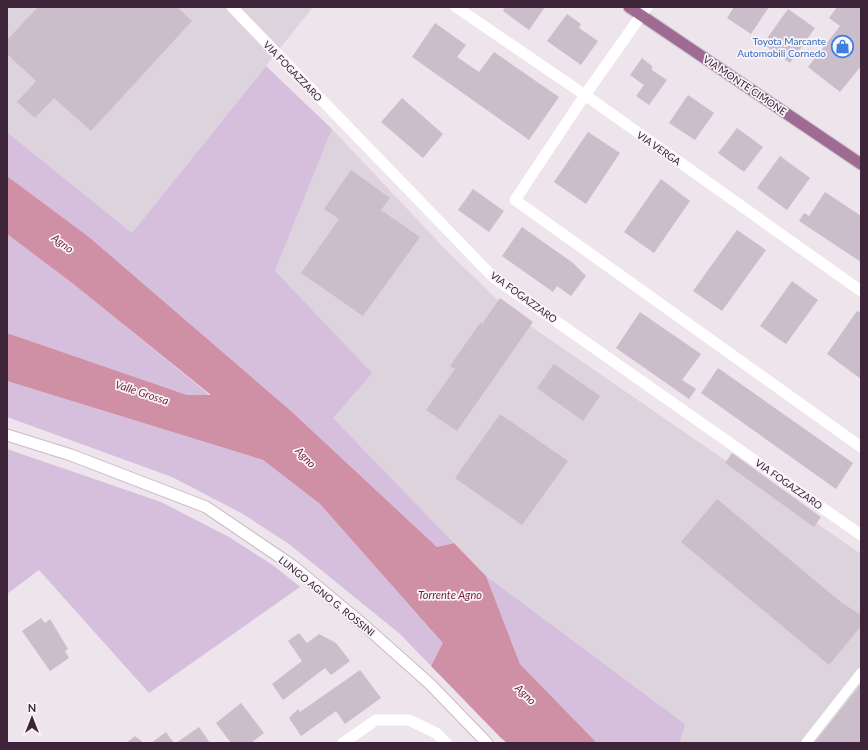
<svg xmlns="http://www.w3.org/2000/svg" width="868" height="750" viewBox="0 0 868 750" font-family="Lato,sans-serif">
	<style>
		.built { fill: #ddd3dc }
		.green { fill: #d6bfdd }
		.water { fill: #cf90a5 }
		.building { fill: #cbbdca }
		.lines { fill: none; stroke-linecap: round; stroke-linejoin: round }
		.secondary-casing { stroke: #ccb8c9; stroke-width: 13 }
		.primary-casing { stroke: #c9c2c7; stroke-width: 13 }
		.service { stroke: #fff; stroke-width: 10 }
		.minor { stroke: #fff; stroke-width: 11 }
		.secondary { stroke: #fff; stroke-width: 11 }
		.primary { stroke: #a06b93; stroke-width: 11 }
		.labels { text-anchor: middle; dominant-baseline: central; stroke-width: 3.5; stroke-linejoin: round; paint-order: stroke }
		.shop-label { font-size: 10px; fill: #366cbe; stroke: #f9f5f9; text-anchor: end }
		.street-label { font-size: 10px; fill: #3e2438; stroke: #f9f5f9 }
		.water-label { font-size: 11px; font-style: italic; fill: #77213d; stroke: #f9f5f9 }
	</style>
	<rect width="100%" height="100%" fill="#ede4ec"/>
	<path class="built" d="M 7,7 L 313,7 L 132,233 L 7,132 Z
		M 332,129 L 446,250 L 510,312 L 861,554 L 861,743 L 680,743 L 685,724 L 486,576 L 333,418 L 275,271 Z"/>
	<path class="green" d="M 266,66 L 332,129 L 275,271 L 372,373 L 333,418 L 454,543 L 437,547 L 291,411 L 89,237 L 7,176 L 7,132 L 132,233 Z
		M 7,234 L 72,283 L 211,396 L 187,395 L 7,333 Z
		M 7,381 L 263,460 L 320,504 L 444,643 L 431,666 L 400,634 L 289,544 L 243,514 L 172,477 L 7,417 Z
		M 7,449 L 161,502 L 229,537 L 274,566 L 300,587 L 149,693 L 39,570 L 7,594 Z
		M 486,576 L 685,724 L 680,743 L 597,743 L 520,664 Z"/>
	<path class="water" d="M 7,176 L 89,237 L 291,411 L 437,547 L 454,543 L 486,576 L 520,664 L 597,743 L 507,743 L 501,738 L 431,666 L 443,643 L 320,504 L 263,460 L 7,381 L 7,333 L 187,395 L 211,395 L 72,283 L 7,234 Z"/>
	<path class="building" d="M 38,7 L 177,7 L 192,21 L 91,131 L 54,98 L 35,118 L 17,102 L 36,81 L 7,54 L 7,40 Z
		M 505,7 L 545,7 L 529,30 L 503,11 Z
		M 734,7 L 769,7 L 751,34 L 727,18 Z
		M 837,7 L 861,7 L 861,66 L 840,92 L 808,67 L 840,26 L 829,18 Z
		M 788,9 L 815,28 L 790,63 L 763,44 Z
		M 567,14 L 581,24 L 579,28 L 598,41 L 581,65 L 547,41 Z
		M 435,23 L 466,45 L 457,57 L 479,72 L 494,52 L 559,97 L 529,140 L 412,57 Z
		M 642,58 L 652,66 L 652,70 L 667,80 L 649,105 L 636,96 L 644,85 L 630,75 Z
		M 688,95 L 714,113 L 695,140 L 669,123 Z
		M 402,98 L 443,134 L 423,158 L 381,122 Z
		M 737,128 L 763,147 L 744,172 L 718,153 Z
		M 588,132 L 620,153 L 586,204 L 554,182 Z
		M 780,156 L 810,178 L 787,210 L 757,188 Z
		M 351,170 L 390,198 L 381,210 L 420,237 L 363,316 L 301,273 L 339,219 L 324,209 Z
		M 661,179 L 690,201 L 654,253 L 624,232 Z
		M 473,189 L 504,211 L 489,232 L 458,210 Z
		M 825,192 L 861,216 L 861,262 L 799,221 L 804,213 L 809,216 Z
		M 522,227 L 573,263 L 586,276 L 571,296 L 557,286 L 553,292 L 502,256 Z
		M 737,230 L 766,250 L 722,311 L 693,291 Z
		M 792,281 L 818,300 L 786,344 L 760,326 Z
		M 500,298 L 533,322 L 457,431 L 426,410 L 455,369 L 450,366 L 480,323 L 482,324 Z
		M 857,311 L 861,313 L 861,379 L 827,354 Z
		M 640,312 L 701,354 L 682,380 L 696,389 L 689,399 L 616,348 Z
		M 554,364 L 600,396 L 583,421 L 537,388 Z
		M 718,368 L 853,463 L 836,489 L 701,393 Z
		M 500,414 L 568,461 L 522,525 L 455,478 Z
		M 732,453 L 821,517 L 814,527 L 725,463 Z
		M 717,499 L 842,603 L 861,615 L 861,626 L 829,665 L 681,542 Z
		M 41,618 L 45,623 L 50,619 L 68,649 L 65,651 L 69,658 L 50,671 L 22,631 Z
		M 299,633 L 307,643 L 319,634 L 336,643 L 350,661 L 331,675 L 325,668 L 283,700 L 272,684 L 302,661 L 288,641 Z
		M 360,670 L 381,698 L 345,724 L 336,711 L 301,736 L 289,718 L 298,709 L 300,712 Z
		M 861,684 L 861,743 L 814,743 L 816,741 Z
		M 241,703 L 264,733 L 251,743 L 231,743 L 216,723 Z
		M 199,727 L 210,743 L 176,743 Z
		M 166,732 L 174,743 L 151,743 Z
		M 135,736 L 144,743 L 126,743 Z"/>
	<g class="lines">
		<defs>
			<path id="secondary" d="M 7,435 L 71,455 L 206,507 L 293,566 L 366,627 L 430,684 L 487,743"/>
			<path id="primary" d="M 629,7 L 861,164"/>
		</defs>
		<use href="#secondary" class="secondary-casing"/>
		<use href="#primary" class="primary-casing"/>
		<path class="service" d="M 806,743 L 861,673"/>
		<path class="minor" d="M 232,7 L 493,277 L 861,535
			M 456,7 L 585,95 L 861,291
			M 647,7 L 585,95 L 515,200 L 861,447
			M 343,743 L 376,720 L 409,720 L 436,733 L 446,743"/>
		<use href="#secondary" class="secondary"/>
		<use href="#primary" class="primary"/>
	</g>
	<defs>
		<symbol id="shop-ring" viewBox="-11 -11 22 22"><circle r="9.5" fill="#f9f5f9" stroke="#3f7fe0" stroke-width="1.5"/><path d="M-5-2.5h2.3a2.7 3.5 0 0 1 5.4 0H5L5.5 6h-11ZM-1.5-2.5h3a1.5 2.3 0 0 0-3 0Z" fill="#3f7fe0"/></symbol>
	</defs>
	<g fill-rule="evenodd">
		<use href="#shop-ring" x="830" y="34" width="25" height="25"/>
	</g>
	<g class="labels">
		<g class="shop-label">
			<text x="826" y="41">Toyota Marcante<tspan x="826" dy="12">Automobili Cornedo</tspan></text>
		</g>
		<g class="street-label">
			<text transform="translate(293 71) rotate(46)">VIA FOGAZZARO</text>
			<text transform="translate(745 85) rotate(34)">VIA MONTE CIMONE</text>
			<text transform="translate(659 148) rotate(35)">VIA VERGA</text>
			<text transform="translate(524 297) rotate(36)">VIA FOGAZZARO</text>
			<text transform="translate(789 484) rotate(35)">VIA FOGAZZARO</text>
			<text transform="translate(327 596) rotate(39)">LUNGO AGNO G. ROSSINI</text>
		</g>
		<g class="water-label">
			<text transform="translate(63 243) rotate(37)">Agno</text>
			<text transform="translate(142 392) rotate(18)">Valle Grossa</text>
			<text transform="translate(306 457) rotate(46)">Agno</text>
			<text x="450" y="594">Torrente Agno</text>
			<text transform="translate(526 694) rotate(44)">Agno</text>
		</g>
	</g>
	<rect width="868" height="750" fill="none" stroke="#3e2438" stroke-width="16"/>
	<g transform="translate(32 718)" stroke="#f9f5f9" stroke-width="3" paint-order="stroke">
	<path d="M0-3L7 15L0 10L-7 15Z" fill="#3e2438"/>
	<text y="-6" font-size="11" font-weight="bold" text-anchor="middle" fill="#3e2438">N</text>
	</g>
</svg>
